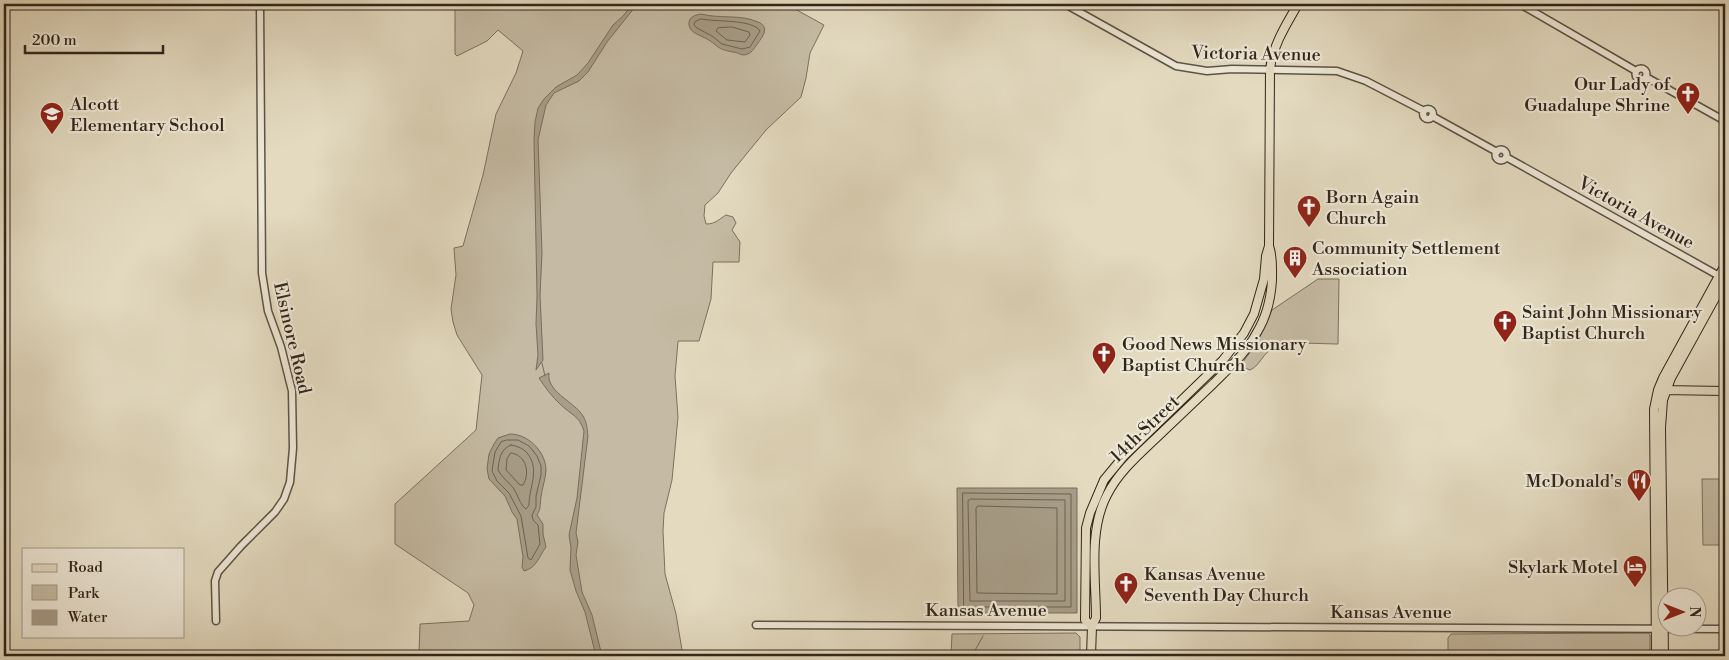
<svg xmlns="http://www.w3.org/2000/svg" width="1729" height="660" viewBox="0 0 1729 660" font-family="'Libre Bodoni',serif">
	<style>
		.green { fill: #c5bba4; stroke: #7c705f }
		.water { fill: #a79d88; stroke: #786d5c }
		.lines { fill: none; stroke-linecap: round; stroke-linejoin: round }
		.shore { stroke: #6c6251; stroke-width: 1 }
		.stream { stroke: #786d5c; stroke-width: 1 }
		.minor-casing { stroke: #5e5344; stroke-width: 9 }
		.major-casing { stroke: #32261a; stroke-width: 10 }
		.minor { stroke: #ede7d6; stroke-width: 6 }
		.major { stroke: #e3dac0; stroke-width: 8 }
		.labels { text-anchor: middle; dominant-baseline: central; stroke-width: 4.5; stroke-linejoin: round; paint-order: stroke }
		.street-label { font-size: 18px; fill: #32261a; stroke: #ede7d6 }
		.poi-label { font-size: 18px; fill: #32261a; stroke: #ede7d6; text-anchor: start }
	</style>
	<rect width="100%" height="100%" fill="#e3dac0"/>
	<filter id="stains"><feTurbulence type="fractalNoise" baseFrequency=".004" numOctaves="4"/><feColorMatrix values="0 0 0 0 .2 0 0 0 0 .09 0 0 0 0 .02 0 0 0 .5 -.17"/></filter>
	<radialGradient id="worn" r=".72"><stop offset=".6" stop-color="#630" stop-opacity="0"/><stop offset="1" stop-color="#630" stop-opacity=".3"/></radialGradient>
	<path class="green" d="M 455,4 L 786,4 L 824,25 L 810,53 L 806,78 L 801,97 L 766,130 L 731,173 L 718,193 L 705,205 L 704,216 L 706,224 C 716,224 719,219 726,215 L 733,217 L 736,223 L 732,230 L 740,242 L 739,262 L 713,262 L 711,299 L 699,341 L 678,341 L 675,376 L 678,417 L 672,480 L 664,513 L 663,531 L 665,574 L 676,614 L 683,656 L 460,656 L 459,655 L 419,653 L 420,624 L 469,621 L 474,605 L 468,593 L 395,544 L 395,504 L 476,430 L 482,375 L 457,335 L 453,322 L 451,309 L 456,275 L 454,248 L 463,246 L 483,175 L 496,114 L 516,73 L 523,51 L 498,30 L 487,41 L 457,56 L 455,54 Z
		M 1318,279 L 1339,279 L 1338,344 C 1319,344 1285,340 1269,351 C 1262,356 1259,366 1250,370 L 1245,368 L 1243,362 L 1256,344 L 1272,310 Z
		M 1702,479 L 1725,479 L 1725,545 L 1703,545 Z
		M 1076,633 L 1080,637 L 1080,656 L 951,656 L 952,634 Z
		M 1648,633 L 1650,635 L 1650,656 L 1448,656 L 1448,638 L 1451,634 Z"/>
	<path class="water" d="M 632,4 L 636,4 L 635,7 L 607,42 L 588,72 L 579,81 L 554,93 L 546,105 L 538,140 L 542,253 L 540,296 L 543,360 L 536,370 L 538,355 L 536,324 L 537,296 L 534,140 L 535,122 L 538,108 L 544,99 L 556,87 L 577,75 L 588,63 L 613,25 L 624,15 Z
		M 701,14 C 720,19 740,14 758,22 C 770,27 763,36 758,43 C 754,48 752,54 744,55 C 740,55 737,52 733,52 C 716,49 719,46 707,39 C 700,35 690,33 689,25 C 688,17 695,15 701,14 Z
		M 549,373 C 546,392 575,402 583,416 C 587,422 587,429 588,436 L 576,533 L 578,542 L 576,555 L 582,592 L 592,615 L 602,656 L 596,656 L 585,612 L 576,591 L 570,570 L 571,548 L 569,535 L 577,498 L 584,431 C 579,415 571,415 560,404 C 552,397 545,387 539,378 Z
		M 510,434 C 528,434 545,451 546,469 C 546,479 542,487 541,497 C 540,504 541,509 537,515 L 543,524 L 543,534 L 546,547 C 539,556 537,568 524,571 L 522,567 L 523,557 L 517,519 L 512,512 L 505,496 L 489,479 L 487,469 L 489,454 L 494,444 L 498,438 Z
		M 957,488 L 1077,488 L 1077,613 L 958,613 Z"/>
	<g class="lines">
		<path class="shore" d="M 701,19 C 715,22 753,19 760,31 L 750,47 L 742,49 L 722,44 L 712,36 L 697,28 L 694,25 L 695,22 Z
			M 732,27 L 749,32 L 750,35 L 745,42 L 727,40 L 716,31 L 718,28 Z
			M 507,440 L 518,440 L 529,446 L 537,456 L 541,466 L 541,475 L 536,496 L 536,507 L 532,515 L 533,520 L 538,525 L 540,544 L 531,560 L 528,558 L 521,516 L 509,493 L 497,481 L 492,471 L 495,452 L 501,442 Z
			M 511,445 C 518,446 524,449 528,454 C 540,471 529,487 529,505 L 526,509 C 520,505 518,495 514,489 C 509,482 502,478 498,470 C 499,460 500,449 511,445 Z
			M 511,453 C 527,455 530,474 523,485 L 520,485 L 506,470 L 507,459 Z
			M 963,493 L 1071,494 L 1071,607 L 964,607 Z
			M 971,499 L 1065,500 L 1065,601 L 970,601 L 968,501 Z
			M 978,506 L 1057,508 L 1057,594 L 977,593 L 976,509 Z"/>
		<path class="stream" d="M 542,363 L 545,376
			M 972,656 L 983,636"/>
		<defs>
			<path id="minor" d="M 1065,4 L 1176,66 L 1207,71 L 1232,69 L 1337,71 L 1366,81 L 1424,111
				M 1520,4 L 1636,71
				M1635.5 74a5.5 5.5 0 1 1 11 0a5.5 5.5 0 1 1-11 0Z
				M 1646,77 L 1725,121
				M1423 114a5 5 0 1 1 10 0a5 5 0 1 1-10 0Z
				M 1432,116 L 1497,152
				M1495.5 155a5.5 5.5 0 1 1 11 0a5.5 5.5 0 1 1-11 0Z
				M 1506,157 L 1721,277
				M 216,621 L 215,581 L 218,572 L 241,546 L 275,512 L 284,499 L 290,482 L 293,448 L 292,391 L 281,347 L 268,311 L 262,273 L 260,4
				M 756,625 L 1725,629"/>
			<path id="major" d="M 1662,390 L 1725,391
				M 1092,626 L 1096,618 C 1096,579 1088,531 1107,495 C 1118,473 1136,457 1154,440 C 1174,421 1194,402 1214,383 C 1229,368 1246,353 1256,334 C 1266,318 1271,298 1272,280 C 1272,268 1273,257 1269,246 L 1270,69 C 1273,45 1286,25 1298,4
				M 1091,656 L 1092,626 L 1085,620 L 1086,528 L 1090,513 L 1104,480 L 1123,457 L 1223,360 L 1244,333 L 1254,314 L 1264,279 L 1266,256 L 1269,246
				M 1656,656 L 1654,409 L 1658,390 L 1663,378 L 1725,265
				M 1664,656 L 1661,428 L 1663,400 L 1671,378 L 1725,280"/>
		</defs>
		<use href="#minor" class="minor-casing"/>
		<use href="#major" class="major-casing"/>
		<use href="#minor" class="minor"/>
		<use href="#major" class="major"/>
	</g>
	<defs>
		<symbol id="church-pin" viewBox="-11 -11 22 30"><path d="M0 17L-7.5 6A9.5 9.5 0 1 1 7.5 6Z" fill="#8f2418" stroke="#ede7d6"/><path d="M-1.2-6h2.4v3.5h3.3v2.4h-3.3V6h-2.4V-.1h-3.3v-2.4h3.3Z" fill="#fff"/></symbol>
		<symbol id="school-pin" viewBox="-11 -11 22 30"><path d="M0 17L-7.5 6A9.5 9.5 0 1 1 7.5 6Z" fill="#8f2418" stroke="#ede7d6"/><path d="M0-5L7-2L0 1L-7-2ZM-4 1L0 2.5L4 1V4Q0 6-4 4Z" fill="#fff"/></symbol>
		<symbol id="building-pin" viewBox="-11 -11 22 30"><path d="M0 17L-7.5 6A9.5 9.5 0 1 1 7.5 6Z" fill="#8f2418" stroke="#ede7d6"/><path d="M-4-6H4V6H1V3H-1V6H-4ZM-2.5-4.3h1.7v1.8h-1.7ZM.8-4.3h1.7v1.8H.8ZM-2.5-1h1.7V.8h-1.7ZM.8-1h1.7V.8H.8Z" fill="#fff"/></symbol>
		<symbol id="restaurant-pin" viewBox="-11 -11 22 30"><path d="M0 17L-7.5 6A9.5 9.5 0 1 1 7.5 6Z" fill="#8f2418" stroke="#ede7d6"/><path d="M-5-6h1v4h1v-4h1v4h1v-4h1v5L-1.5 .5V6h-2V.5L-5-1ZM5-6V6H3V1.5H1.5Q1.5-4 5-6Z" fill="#fff"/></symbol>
		<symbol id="hotel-pin" viewBox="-11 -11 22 30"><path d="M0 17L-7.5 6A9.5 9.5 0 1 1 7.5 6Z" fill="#8f2418" stroke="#ede7d6"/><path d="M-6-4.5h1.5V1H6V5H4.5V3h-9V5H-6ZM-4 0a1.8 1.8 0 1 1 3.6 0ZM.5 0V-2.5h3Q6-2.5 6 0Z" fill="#fff"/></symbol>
	</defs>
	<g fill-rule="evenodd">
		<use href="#church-pin" x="1674" y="80" width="28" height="38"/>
		<use href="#school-pin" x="38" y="100" width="28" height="38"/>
		<use href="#church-pin" x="1295" y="193" width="28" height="38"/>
		<use href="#building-pin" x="1281" y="244" width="28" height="38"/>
		<use href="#church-pin" x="1491" y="308" width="28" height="38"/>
		<use href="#church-pin" x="1090" y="340" width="28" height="38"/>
		<use href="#restaurant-pin" x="1625" y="467" width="28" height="38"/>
		<use href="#hotel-pin" x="1621" y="553" width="28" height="38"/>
		<use href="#church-pin" x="1112" y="570" width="28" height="38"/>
	</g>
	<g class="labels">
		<g class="street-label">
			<text transform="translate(1256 54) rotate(1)">Victoria Avenue</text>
			<text transform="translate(1636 213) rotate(29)">Victoria Avenue</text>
			<text transform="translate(292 338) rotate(77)">Elsinore Road</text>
			<text transform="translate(1145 429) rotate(-44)">14th Street</text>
			<text x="986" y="610">Kansas Avenue</text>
			<text x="1391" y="612">Kansas Avenue</text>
		</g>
		<g class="poi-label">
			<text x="1670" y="84" text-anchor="end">Our Lady of<tspan x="1670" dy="21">Guadalupe Shrine</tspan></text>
			<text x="70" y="104">Alcott<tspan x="70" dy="21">Elementary School</tspan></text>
			<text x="1326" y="197">Born Again<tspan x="1326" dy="21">Church</tspan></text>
			<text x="1312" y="248">Community Settlement<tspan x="1312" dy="21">Association</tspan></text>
			<text x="1522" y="312">Saint John Missionary<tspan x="1522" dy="21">Baptist Church</tspan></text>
			<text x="1122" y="344">Good News Missionary<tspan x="1122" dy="21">Baptist Church</tspan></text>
			<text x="1622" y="481" text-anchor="end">McDonald's</text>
			<text x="1618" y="567" text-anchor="end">Skylark Motel</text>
			<text x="1144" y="574">Kansas Avenue<tspan x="1144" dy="21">Seventh Day Church</tspan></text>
		</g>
	</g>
	<rect width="1729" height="660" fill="none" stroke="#e3dac0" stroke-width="20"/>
	<rect x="5" y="5" width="1719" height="650" fill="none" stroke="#32261a" stroke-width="2.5"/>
	<rect x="10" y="10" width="1709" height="640" fill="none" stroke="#32261a"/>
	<rect x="22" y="548" width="162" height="90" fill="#ede7d6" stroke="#a29a8b"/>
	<rect x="32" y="564" width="25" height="8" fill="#e3dac0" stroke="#a29a8b"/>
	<text x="68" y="572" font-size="15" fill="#32261a">Road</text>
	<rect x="32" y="585" width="25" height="15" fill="#c5bba4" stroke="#a29a8b"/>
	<text x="68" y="598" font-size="15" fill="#32261a">Park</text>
	<rect x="32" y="610" width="25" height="15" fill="#a79d88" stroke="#a29a8b"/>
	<text x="68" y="622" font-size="15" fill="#32261a">Water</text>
	<g transform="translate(1682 612) rotate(90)"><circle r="24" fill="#ede7d6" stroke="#a29a8b"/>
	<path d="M0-4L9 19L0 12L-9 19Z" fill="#8f2418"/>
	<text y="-8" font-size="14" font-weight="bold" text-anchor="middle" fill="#32261a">N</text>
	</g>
	<path d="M25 45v8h138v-8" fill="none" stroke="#32261a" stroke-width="2.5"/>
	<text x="32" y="45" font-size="15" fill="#32261a" stroke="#ede7d6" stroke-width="4" paint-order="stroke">200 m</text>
	<rect width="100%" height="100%" filter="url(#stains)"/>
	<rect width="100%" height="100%" fill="url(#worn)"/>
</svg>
